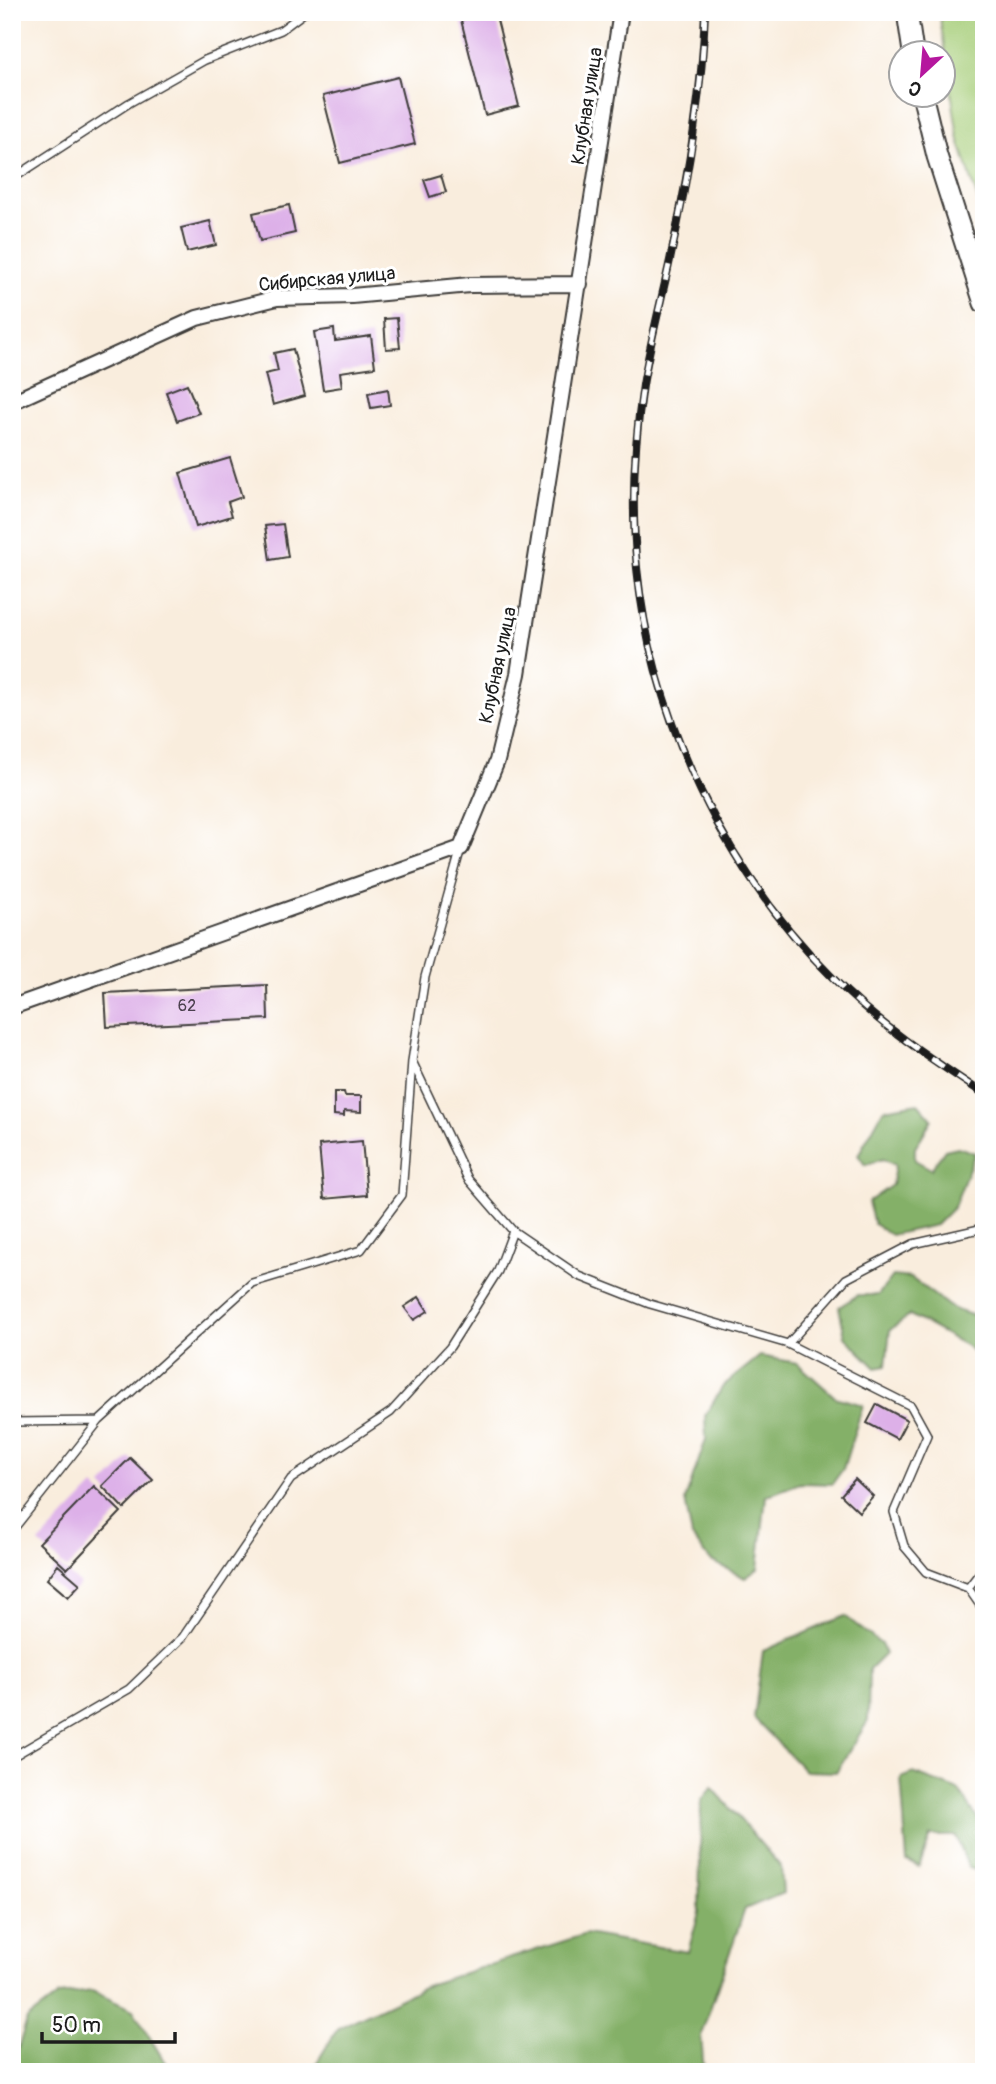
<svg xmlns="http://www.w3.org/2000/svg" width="996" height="2084" viewBox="0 0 996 2084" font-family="Pangolin,sans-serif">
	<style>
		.green { fill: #a6cd78; stroke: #61744a; stroke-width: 2 }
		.forest { fill: #84b068; stroke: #506642; stroke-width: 2 }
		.building { fill: #ddb0e8 }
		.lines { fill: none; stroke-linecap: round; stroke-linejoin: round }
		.service-casing { stroke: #3d3b39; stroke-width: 10 }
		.minor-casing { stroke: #3d3b39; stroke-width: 18 }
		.secondary-casing { stroke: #3d3b39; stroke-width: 23 }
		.service { stroke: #fff; stroke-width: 7 }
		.minor { stroke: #fff; stroke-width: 14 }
		.secondary { stroke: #fff; stroke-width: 19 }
		.rail-casing { stroke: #1c1c1c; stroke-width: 8 }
		.rail { stroke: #fff; stroke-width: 5; stroke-dasharray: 16; stroke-linecap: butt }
		.labels { text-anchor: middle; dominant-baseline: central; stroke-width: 6; stroke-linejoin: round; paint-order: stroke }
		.number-label { font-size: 16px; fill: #4c414f }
		.street-label { font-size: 19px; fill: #1c1c1c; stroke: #fff }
	</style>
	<rect width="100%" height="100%" fill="#fff"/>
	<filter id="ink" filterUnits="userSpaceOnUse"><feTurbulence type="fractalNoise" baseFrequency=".0143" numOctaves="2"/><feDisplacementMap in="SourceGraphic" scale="14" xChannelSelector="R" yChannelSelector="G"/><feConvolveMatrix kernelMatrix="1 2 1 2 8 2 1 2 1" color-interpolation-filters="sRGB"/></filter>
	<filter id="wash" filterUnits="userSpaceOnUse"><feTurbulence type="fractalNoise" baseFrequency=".00686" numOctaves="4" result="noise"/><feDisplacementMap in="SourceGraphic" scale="28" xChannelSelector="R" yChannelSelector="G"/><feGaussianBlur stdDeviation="1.57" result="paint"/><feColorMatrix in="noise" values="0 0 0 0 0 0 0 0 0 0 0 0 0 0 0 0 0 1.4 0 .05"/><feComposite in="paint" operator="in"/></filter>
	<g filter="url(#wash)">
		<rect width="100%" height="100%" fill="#f9eddd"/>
		<path class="green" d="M 939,12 L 984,12 L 984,219 L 958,137 Z"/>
		<path class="forest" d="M 918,1103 L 932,1119 L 915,1148 L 915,1160 L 931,1169 L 945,1150 L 958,1147 L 975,1153 L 954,1207 L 936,1225 L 891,1235 L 874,1224 L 868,1202 L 892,1185 L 895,1165 L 883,1159 L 865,1165 L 858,1155 L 884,1109 Z
			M 893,1276 L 911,1278 L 953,1309 L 984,1319 L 984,1360 L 965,1345 L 910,1315 L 890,1330 L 886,1366 L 876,1368 L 845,1337 L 839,1307 L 858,1295 L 878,1295 Z
			M 760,1356 L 797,1363 L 835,1397 L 863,1405 L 843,1469 L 832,1484 L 800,1483 L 766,1496 L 758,1569 L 745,1578 L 711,1561 L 692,1537 L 685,1500 L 706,1439 L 705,1416 L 723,1386 Z
			M 845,1616 L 881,1644 L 885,1654 L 869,1670 L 868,1721 L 836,1772 L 805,1771 L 754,1718 L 763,1651 Z
			M 913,1773 L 959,1790 L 984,1828 L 984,1873 L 968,1867 L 956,1836 L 931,1836 L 919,1867 L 907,1861 L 901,1778 Z
			M 712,1787 L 781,1867 L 783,1893 L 745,1909 L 701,2035 L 704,2072 L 311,2072 L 338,2028 L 430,1984 L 586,1934 L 688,1952 L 699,1912 L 701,1801 Z
			M 92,1991 L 133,2010 L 171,2072 L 22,2072 L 14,2062 L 27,2019 L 59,1995 Z"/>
		<g id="blocks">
			<path class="building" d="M 491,12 L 495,12 L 519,106 L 485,115 L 461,20 Z
				M 398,77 L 415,144 L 340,163 L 323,96 Z
				M 441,175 L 446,192 L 430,197 L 424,180 Z
				M 289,205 L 295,233 L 260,241 L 253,213 Z
				M 210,221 L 216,245 L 187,252 L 181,228 Z
				M 397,318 L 400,348 L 386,349 L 384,319 Z
				M 334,329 L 335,341 L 371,336 L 375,367 L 340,372 L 342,387 L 323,390 L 314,332 Z
				M 293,349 L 305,396 L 273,405 L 265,374 L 278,371 L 274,353 Z
				M 187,384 L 199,413 L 177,421 L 166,392 Z
				M 388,389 L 390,405 L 371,408 L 368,393 Z
				M 230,458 L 242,497 L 228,502 L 232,516 L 196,527 L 180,473 Z
				M 283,524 L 288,557 L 270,560 L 265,526 Z
				M 267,985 L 268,1019 L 107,1027 L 105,993 Z
				M 334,1092 L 344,1092 L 345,1096 L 361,1096 L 361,1112 L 344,1111 L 344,1116 L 334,1115 Z
				M 362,1141 L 367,1195 L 324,1199 L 319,1145 Z
				M 419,1297 L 428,1311 L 414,1320 L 404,1307 Z
				M 877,1404 L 907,1420 L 897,1439 L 867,1423 Z
				M 130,1458 L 153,1480 L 124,1509 L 102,1486 Z
				M 855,1479 L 873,1496 L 859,1512 L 841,1495 Z
				M 94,1486 L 121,1512 L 67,1569 L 39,1543 Z
				M 58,1565 L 80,1584 L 68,1597 L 47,1579 Z"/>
		</g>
	</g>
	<g filter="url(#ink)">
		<use href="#blocks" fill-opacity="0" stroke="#3d3b39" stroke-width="2"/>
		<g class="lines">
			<defs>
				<path id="service" d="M 12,179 L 129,103 L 205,60 L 281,30 L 305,12
					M 412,1061 L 468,1179 L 513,1231 L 579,1276 L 650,1304 L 788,1344 L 911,1406 L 927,1435 L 894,1512 L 904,1546 L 926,1572 L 968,1588 L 984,1567
					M 788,1344 L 846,1279 L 913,1244 L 984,1228
					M 12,1422 L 99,1421
					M 12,1531 L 99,1421 L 252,1283 L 361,1250 L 402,1195 L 412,1061 L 425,977 L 461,848
					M 968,1588 L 984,1611
					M 12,1757 L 129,1689 L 183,1637 L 291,1479 L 391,1412 L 450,1347 L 498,1271 L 513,1231"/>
				<path id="minor" d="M 12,402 L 197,318 L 277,298 L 352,296 L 470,285 L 580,284
					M 12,1007 L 461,848 L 497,761 L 518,674 L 621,12"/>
				<path id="secondary" d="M 907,12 L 913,52
					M 922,94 L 937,156 L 984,303"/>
			</defs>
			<use href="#service" class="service-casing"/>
			<use href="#minor" class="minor-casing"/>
			<use href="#secondary" class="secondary-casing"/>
			<use href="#service" class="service"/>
			<use href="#minor" class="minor"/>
			<use href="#secondary" class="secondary"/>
			<defs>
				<path id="rail" d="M 705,12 C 702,95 688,178 670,260 C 661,302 650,343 643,385 C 634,445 631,507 637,568 C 652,719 725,872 834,979 C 878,1024 931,1059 984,1094"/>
			</defs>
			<use href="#rail" class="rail-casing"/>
			<use href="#rail" class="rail"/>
		</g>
	</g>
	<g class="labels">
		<g class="number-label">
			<text x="187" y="1006">62</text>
		</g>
		<g class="street-label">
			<text transform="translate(587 106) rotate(-81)">Клубная улица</text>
			<text transform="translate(327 279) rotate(-5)">Сибирская улица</text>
			<text transform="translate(498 665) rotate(-78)">Клубная улица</text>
		</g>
	</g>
	<rect width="996" height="2084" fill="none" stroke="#fff" stroke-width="42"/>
	<g transform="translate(922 74) rotate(206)"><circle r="33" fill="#ffffff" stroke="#a4a4a4" stroke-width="2"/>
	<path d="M0-5L12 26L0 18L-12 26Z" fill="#b5179e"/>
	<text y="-10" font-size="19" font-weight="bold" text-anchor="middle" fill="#1c1c1c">С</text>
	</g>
	<path d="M42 2032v10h133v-10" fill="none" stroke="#1c1c1c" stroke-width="3.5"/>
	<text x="52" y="2032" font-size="21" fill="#1c1c1c" stroke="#ffffff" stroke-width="5" paint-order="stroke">50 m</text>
</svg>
